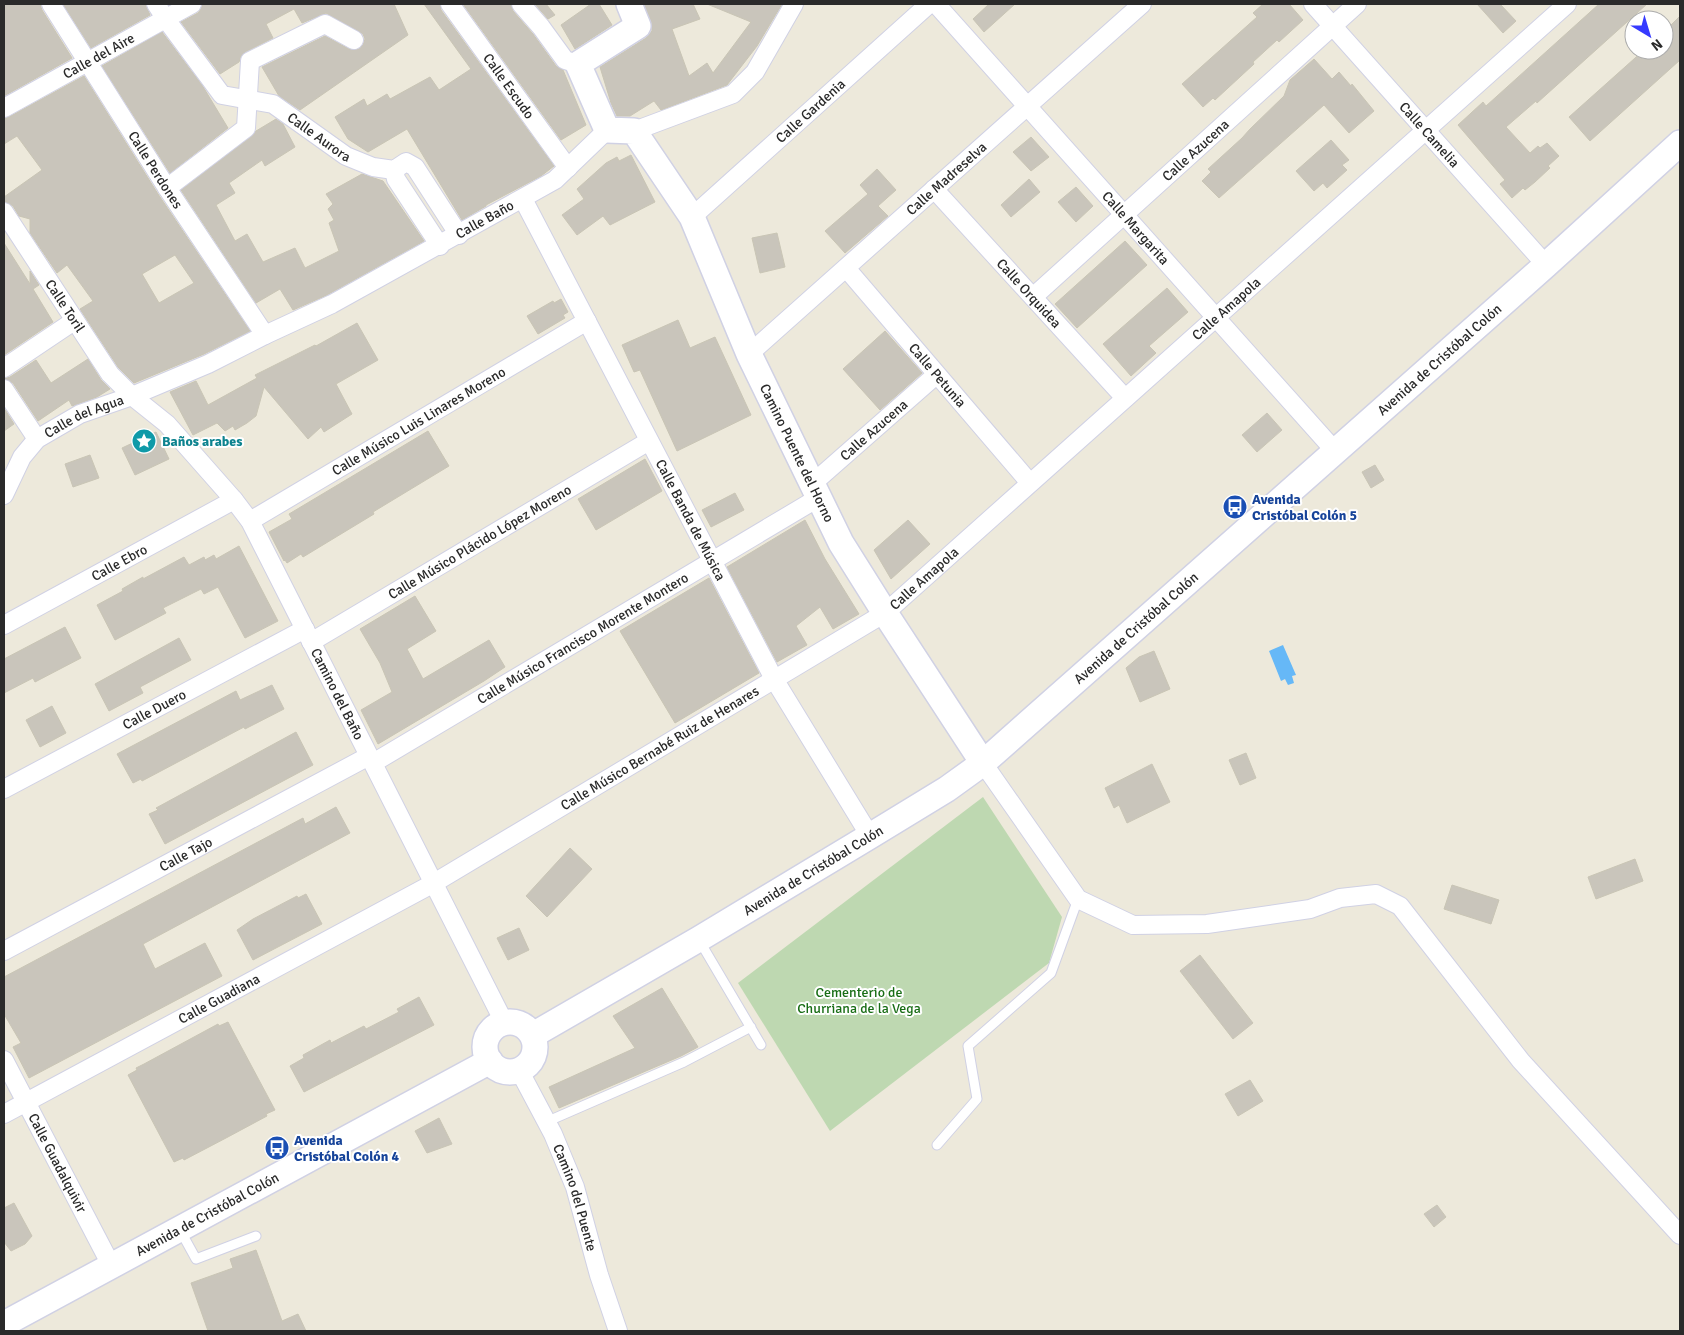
<svg xmlns="http://www.w3.org/2000/svg" width="1684" height="1335" viewBox="0 0 1684 1335" font-family="Signika,sans-serif">
	<style>
		.cemetery { fill: #bed8b1 }
		.water { fill: #66b8f7 }
		.building { fill: #c9c5bb; stroke: #c9c5b5; fill-rule: evenodd }
		.lines { fill: none; stroke-linecap: round; stroke-linejoin: round }
		.lane-casing { stroke: #d0d1e4; stroke-width: 11 }
		.street-casing { stroke: #d0d1e4; stroke-width: 20 }
		.secondary-casing { stroke: #d0d1e4; stroke-width: 28 }
		.lane { stroke: #fff; stroke-width: 9 }
		.street { stroke: #fff; stroke-width: 18 }
		.secondary { stroke: #fff; stroke-width: 25 }
		.labels { text-anchor: middle; dominant-baseline: central; stroke-width: 4; stroke-linejoin: round; paint-order: stroke }
		.street-label { font-size: 14px; fill: #2a2a2a; stroke: #fff }
		.culture-label { font-size: 14px; font-weight: bold; fill: #0d838f; stroke: #fff; text-anchor: start }
		.transit-label { font-size: 14px; font-weight: bold; fill: #164399; stroke: #fff; text-anchor: start }
		.park-label { font-size: 14px; fill: #186d15; stroke: #fff }
	</style>
	<rect width="100%" height="100%" fill="#ede9db"/>
	<path class="cemetery" d="M 983,797 L 1062,917 L 1049,963 L 830,1131 L 738,983 Z"/>
	<path class="water" d="M 1283,645 L 1296,675 L 1292,676 L 1294,683 L 1288,685 L 1285,679 L 1281,681 L 1269,651 Z"/>
	<path class="building" d="M 4,4 L 40,4 L 42,10 L 72,58 L 4,96 Z
		M 63,4 L 145,4 L 150,15 L 91,48 Z
		M 203,4 L 394,4 L 408,35 L 300,110 L 279,96 L 262,67 L 325,36 L 349,49 L 359,49 L 363,45 L 365,39 L 363,34 L 326,13 L 302,23 L 294,9 L 266,24 L 273,38 L 245,52 L 241,56 L 239,62 L 220,74 L 181,22 L 198,13 L 201,9 Z
		M 424,4 L 440,4 L 441,10 L 554,166 L 541,176 L 486,205 L 486,206 L 462,220 L 407,129 L 368,152 L 348,139 L 335,117 L 364,99 L 367,106 L 387,94 L 390,99 L 430,77 L 439,90 L 471,69 Z
		M 463,4 L 511,4 L 513,11 L 533,34 L 556,66 L 563,70 L 586,125 L 561,140 Z
		M 535,4 L 546,4 L 555,15 L 548,19 Z
		M 591,4 L 599,4 L 612,25 L 575,49 L 561,25 Z
		M 644,4 L 693,4 L 700,19 L 672,29 L 689,76 L 707,63 L 713,73 L 751,22 L 707,4 L 782,4 L 757,46 L 727,85 L 661,110 L 654,101 L 630,116 L 617,116 L 611,103 L 600,67 L 646,38 L 652,31 L 651,21 Z
		M 989,4 L 1015,4 L 984,32 L 973,19 Z
		M 1263,4 L 1289,4 L 1303,20 L 1279,42 L 1277,40 L 1253,62 L 1254,64 L 1215,100 L 1213,98 L 1203,107 L 1182,84 L 1257,17 L 1253,13 Z
		M 1477,4 L 1500,4 L 1516,21 L 1503,33 Z
		M 1599,4 L 1647,4 L 1537,103 L 1536,101 L 1506,127 L 1530,153 L 1538,146 L 1540,148 L 1547,143 L 1559,156 L 1548,166 L 1550,168 L 1535,182 L 1525,190 L 1523,188 L 1512,198 L 1500,184 L 1505,180 L 1458,125 L 1483,102 L 1486,106 Z
		M 1680,16 L 1680,60 L 1590,141 L 1569,117 L 1644,50 L 1664,50 L 1664,32 Z
		M 162,32 L 202,85 L 228,128 L 170,173 L 102,66 Z
		M 1314,59 L 1332,79 L 1339,72 L 1351,86 L 1352,84 L 1374,111 L 1349,133 L 1324,105 L 1219,198 L 1202,181 L 1211,172 L 1208,169 L 1242,138 L 1250,129 L 1284,96 L 1290,80 Z
		M 84,76 L 158,194 L 250,331 L 204,354 L 134,383 L 118,367 L 80,309 L 93,301 L 67,265 L 57,273 L 30,233 L 30,219 L 19,216 L 13,206 L 4,201 L 4,197 L 42,170 L 17,136 L 4,144 L 4,119 L 9,117 ZM 175,255 L 194,283 L 159,303 L 142,274 Z
		M 276,119 L 283,124 L 295,147 L 265,166 L 262,160 L 229,183 L 235,193 L 216,205 L 235,241 L 247,234 L 263,262 L 295,248 L 305,268 L 339,251 L 329,223 L 334,220 L 328,209 L 333,204 L 326,194 L 362,174 L 383,181 L 424,241 L 327,295 L 293,310 L 280,289 L 256,303 L 181,190 L 252,136 L 256,131 Z
		M 1031,137 L 1049,157 L 1031,171 L 1013,152 Z
		M 1331,140 L 1349,160 L 1342,165 L 1347,170 L 1327,188 L 1323,183 L 1314,191 L 1296,171 Z
		M 631,155 L 655,202 L 610,225 L 603,216 L 577,235 L 562,215 L 584,199 L 577,189 L 606,163 L 617,157 L 619,161 Z
		M 877,169 L 896,190 L 878,206 L 888,216 L 845,253 L 825,231 L 868,194 L 860,185 Z
		M 1029,179 L 1040,192 L 1011,217 L 1001,205 Z
		M 1076,187 L 1093,206 L 1076,222 L 1058,202 Z
		M 777,233 L 785,267 L 760,273 L 752,238 Z
		M 1125,241 L 1147,265 L 1077,328 L 1055,304 Z
		M 4,243 L 30,284 L 30,271 L 39,285 L 33,289 L 53,322 L 4,355 Z
		M 1167,288 L 1188,312 L 1149,346 L 1156,353 L 1131,376 L 1103,344 Z
		M 561,299 L 568,312 L 563,315 L 565,318 L 538,334 L 527,316 L 553,301 L 554,303 Z
		M 678,320 L 690,348 L 715,337 L 751,415 L 677,451 L 640,370 L 634,372 L 622,345 Z
		M 357,323 L 378,360 L 336,384 L 352,414 L 324,432 L 321,427 L 308,439 L 264,387 L 256,416 L 247,423 L 235,430 L 233,426 L 225,431 L 217,423 L 193,435 L 170,392 L 196,381 L 208,405 L 257,378 L 255,375 L 315,345 L 316,346 Z
		M 885,331 L 922,373 L 880,410 L 843,369 Z
		M 88,359 L 101,380 L 110,389 L 97,397 L 72,406 L 69,400 L 38,421 L 13,383 L 4,379 L 10,377 L 36,360 L 51,383 Z
		M 4,408 L 14,424 L 4,431 Z
		M 1267,413 L 1282,430 L 1257,452 L 1242,435 Z
		M 428,431 L 449,466 L 373,512 L 374,514 L 303,557 L 301,554 L 287,563 L 285,560 L 284,561 L 269,532 L 292,519 L 289,514 Z
		M 156,432 L 169,459 L 135,475 L 122,448 Z
		M 90,455 L 99,478 L 73,487 L 65,464 Z
		M 645,459 L 662,491 L 596,530 L 578,499 Z
		M 1375,465 L 1384,480 L 1371,488 L 1362,472 Z
		M 735,493 L 744,510 L 711,527 L 702,510 Z
		M 805,520 L 825,559 L 859,614 L 833,629 L 820,607 L 796,626 L 807,645 L 777,662 L 727,567 Z
		M 908,520 L 930,544 L 891,579 L 874,550 Z
		M 239,546 L 278,621 L 245,638 L 218,587 L 204,594 L 201,589 L 163,608 L 166,613 L 115,640 L 97,605 L 123,591 L 122,589 L 143,577 L 143,579 L 184,557 L 189,565 L 204,557 L 205,560 L 214,555 L 216,559 Z
		M 709,578 L 759,673 L 675,723 L 620,631 Z
		M 415,596 L 436,631 L 407,649 L 423,679 L 489,640 L 505,667 L 484,681 L 378,744 L 361,710 L 392,692 L 380,663 L 360,629 Z
		M 65,627 L 81,658 L 35,682 L 33,678 L 4,693 L 4,659 Z
		M 179,638 L 191,660 L 140,687 L 143,693 L 109,711 L 95,684 Z
		M 1154,651 L 1170,689 L 1140,702 L 1126,668 L 1139,657 Z
		M 272,685 L 284,709 L 245,729 L 244,727 L 142,781 L 141,779 L 133,783 L 117,754 L 236,691 L 240,700 Z
		M 52,706 L 66,733 L 40,747 L 26,720 Z
		M 296,732 L 313,765 L 165,844 L 149,814 L 158,810 L 156,808 Z
		M 1246,753 L 1256,778 L 1240,785 L 1229,760 Z
		M 1152,764 L 1170,802 L 1127,823 L 1119,805 L 1114,808 L 1105,788 Z
		M 336,807 L 350,833 L 143,944 L 155,969 L 205,943 L 222,976 L 29,1078 L 13,1047 L 21,1043 L 4,1014 L 4,977 L 303,818 L 305,824 Z
		M 570,848 L 592,869 L 547,917 L 526,896 Z
		M 1635,859 L 1643,881 L 1596,899 L 1588,877 Z
		M 1452,885 L 1499,900 L 1491,924 L 1444,909 Z
		M 306,894 L 322,924 L 253,960 L 237,930 L 253,919 L 297,896 L 298,898 Z
		M 519,928 L 529,950 L 508,960 L 497,938 Z
		M 1200,955 L 1253,1023 L 1233,1039 L 1180,971 Z
		M 662,988 L 698,1047 L 681,1056 L 559,1108 L 549,1087 L 635,1048 L 613,1016 Z
		M 419,997 L 434,1025 L 304,1092 L 290,1066 L 304,1058 L 303,1055 L 330,1040 L 331,1043 L 364,1026 L 366,1029 L 399,1012 L 397,1009 Z
		M 228,1022 L 275,1110 L 266,1114 L 267,1116 L 226,1138 L 184,1160 L 183,1158 L 174,1162 L 128,1075 L 137,1070 L 136,1068 L 144,1064 L 218,1024 L 219,1026 Z
		M 1250,1080 L 1263,1101 L 1238,1116 L 1225,1094 Z
		M 439,1118 L 452,1144 L 427,1153 L 415,1131 Z
		M 14,1203 L 32,1236 L 25,1244 L 11,1251 L 4,1242 L 4,1208 Z
		M 1437,1205 L 1446,1217 L 1434,1227 L 1424,1214 Z
		M 256,1250 L 282,1321 L 298,1314 L 306,1331 L 208,1331 L 191,1283 L 233,1268 L 230,1259 Z"/>
	<g class="lines">
		<defs>
			<path id="lane" d="M 699,940 L 761,1045
				M 546,1122 L 684,1062 L 751,1027
				M 937,1145 L 977,1099 L 968,1046 L 1051,973 L 1078,899
				M 180,1230 L 196,1259 L 256,1236"/>
			<g id="street">
				<path id="s1" d="M 51,4 L 167,188 L 265,335"/>
				<path id="s2" d="M 156,4 L 165,18 L 222,95 L 273,104 L 346,156 L 373,167 L 394,170 L 406,162 L 415,167 L 459,235"/>
				<path id="s3" d="M 450,4 L 568,168"/>
				<path d="M 521,4 L 541,27 L 565,60 L 578,64"/>
				<path id="s4" d="M 936,4 L 1335,451"/>
				<path id="s5" d="M 1313,4 L 1546,265"/>
				<path id="s6" d="M 4,108 L 192,4"/>
				<path d="M 634,131 L 733,94 L 755,72 L 794,4"/>
				<path d="M 394,170 L 396,179 L 440,246"/>
				<path d="M 167,188 L 246,128 L 250,61 L 325,24 L 354,40"/>
				<path id="s7" d="M 934,189 L 1125,398"/>
				<path id="s8" d="M 523,199 L 774,679 L 870,836"/>
				<path id="s9" d="M 4,212 L 110,374 L 132,396 L 167,424 L 234,500 L 250,521 L 504,1022"/>
				<path id="s10" d="M 692,217 L 929,4"/>
				<path id="s11" d="M 846,268 L 1030,483"/>
				<path id="s12" d="M 1033,297 L 1357,4"/>
				<path id="s13" d="M 749,354 L 1142,4"/>
				<path d="M 4,368 L 74,321"/>
				<path d="M 4,389 L 37,439"/>
				<path id="s14" d="M 812,484 L 936,375"/>
				<path id="s15" d="M 4,495 L 22,457 L 37,439 L 80,414 L 132,396 L 208,364 L 265,335 L 332,304 L 555,180 L 607,130"/>
				<path id="s16" d="M 250,521 L 587,321"/>
				<path id="s17" d="M 4,625 L 234,500"/>
				<path id="s18" d="M 311,642 L 649,441"/>
				<path id="s19" d="M 373,763 L 818,498"/>
				<path d="M 983,763 L 1078,899 L 1133,925 L 1207,924 L 1310,909 L 1340,898 L 1376,894 L 1400,906 L 1521,1061 L 1680,1235"/>
				<path id="s20" d="M 4,789 L 305,629"/>
				<path id="s21" d="M 4,951 L 369,756"/>
				<path id="s22" d="M 4,1060 L 111,1265"/>
				<path id="s23" d="M 519,1070 L 553,1134 L 575,1187 L 599,1275 L 618,1331"/>
				<path id="s24" d="M 4,1114 L 434,883 L 885,613 L 1567,4"/>
			</g>
			<g id="secondary">
				<path id="s25" d="M 629,4 L 638,26 L 578,64 L 607,130 L 634,131 L 692,217 L 749,354 L 841,543 L 885,613 L 983,763"/>
				<circle cx="510" cy="1047" r="25"/>
				<path id="s26" d="M 533,1035 L 699,939 L 870,836 L 947,789 L 983,763 L 1546,265 L 1680,143"/>
				<path id="s27" d="M 4,1324 L 490,1061"/>
			</g>
		</defs>
		<use href="#lane" class="lane-casing"/>
		<use href="#street" class="street-casing"/>
		<use href="#secondary" class="secondary-casing"/>
		<use href="#lane" class="lane"/>
		<use href="#street" class="street"/>
		<use href="#secondary" class="secondary"/>
	</g>
	<defs>
		<symbol id="sight-disc" viewBox="-11 -11 22 22"><circle r="9.5" fill="#0f9aa8" stroke="#fff"/><path d="M0-6L1.8-2.2L6-1.7L2.9 1.2L3.7 5.4L0 3.3L-3.7 5.4L-2.9 1.2L-6-1.7L-1.8-2.2Z" fill="#fff"/></symbol>
		<symbol id="bus-disc" viewBox="-11 -11 22 22"><circle r="9.5" fill="#1a4fb4" stroke="#fff"/><path d="M-5-6H5V4H4V6H2V4H-2V6H-4V4H-5ZM-3.5-4V0h7V-4ZM-3.5 1.2v1.5H-2V1.2ZM2 1.2v1.5H3.5V1.2Z" fill="#fff"/></symbol>
	</defs>
	<g fill-rule="evenodd">
		<use href="#sight-disc" x="130" y="427" width="28" height="28"/>
		<use href="#bus-disc" x="1221" y="493" width="28" height="28"/>
		<use href="#bus-disc" x="263" y="1134" width="28" height="28"/>
	</g>
	<g class="labels">
		<g class="street-label">
			<text stroke="none"><textPath href="#s6" startOffset="108">Calle del Aire</textPath></text>
			<text stroke="none"><textPath href="#s3" startOffset="101">Calle Escudo</textPath></text>
			<text stroke="none"><textPath href="#s10" startOffset="159">Calle Gardenia</textPath></text>
			<text stroke="none"><textPath href="#s5" startOffset="175">Calle Camelia</textPath></text>
			<text stroke="none"><textPath href="#s2" startOffset="221">Calle Aurora</textPath></text>
			<text stroke="none"><textPath href="#s12" startOffset="219">Calle Azucena</textPath></text>
			<text stroke="none"><textPath href="#s1" startOffset="196">Calle Perdones</textPath></text>
			<text stroke="none"><textPath href="#s13" startOffset="264">Calle Madreselva</textPath></text>
			<text stroke="none"><textPath href="#s15" startOffset="565">Calle Baño</textPath></text>
			<text stroke="none"><textPath href="#s4" startOffset="300">Calle Margarita</textPath></text>
			<text stroke="none"><textPath href="#s7" startOffset="141">Calle Orquidea</textPath></text>
			<text stroke="none"><textPath href="#s9" startOffset="112">Calle Toril</textPath></text>
			<text stroke="none"><textPath href="#s24" startOffset="1471">Calle Amapola</textPath></text>
			<text stroke="none"><textPath href="#s26" startOffset="1135">Avenida de Cristóbal Colón</textPath></text>
			<text stroke="none"><textPath href="#s11" startOffset="141">Calle Petunia</textPath></text>
			<text stroke="none"><textPath href="#s15" startOffset="118">Calle del Agua</textPath></text>
			<text stroke="none"><textPath href="#s16" startOffset="196">Calle Músico Luis Linares Moreno</textPath></text>
			<text stroke="none"><textPath href="#s14" startOffset="82">Calle Azucena</textPath></text>
			<text stroke="none"><textPath href="#s25" startOffset="556">Camino Puente del Horno</textPath></text>
			<text stroke="none"><textPath href="#s8" startOffset="362">Calle Banda de Música</textPath></text>
			<text stroke="none"><textPath href="#s18" startOffset="196">Calle Músico Plácido López Moreno</textPath></text>
			<text stroke="none"><textPath href="#s17" startOffset="131">Calle Ebro</textPath></text>
			<text stroke="none"><textPath href="#s24" startOffset="1066">Calle Amapola</textPath></text>
			<text stroke="none"><textPath href="#s26" startOffset="730">Avenida de Cristóbal Colón</textPath></text>
			<text stroke="none"><textPath href="#s19" startOffset="244">Calle Músico Francisco Morente Montero</textPath></text>
			<text stroke="none"><textPath href="#s9" startOffset="591">Camino del Baño</textPath></text>
			<text stroke="none"><textPath href="#s20" startOffset="170">Calle Duero</textPath></text>
			<text stroke="none"><textPath href="#s24" startOffset="751">Calle Músico Bernabé Ruiz de Henares</textPath></text>
			<text stroke="none"><textPath href="#s21" startOffset="206">Calle Tajo</textPath></text>
			<text stroke="none"><textPath href="#s26" startOffset="325">Avenida de Cristóbal Colón</textPath></text>
			<text stroke="none"><textPath href="#s24" startOffset="244">Calle Guadiana</textPath></text>
			<text stroke="none"><textPath href="#s22" startOffset="116">Calle Guadalquivir</textPath></text>
			<text stroke="none"><textPath href="#s23" startOffset="140">Camino del Puente</textPath></text>
			<text stroke="none"><textPath href="#s27" startOffset="231">Avenida de Cristóbal Colón</textPath></text>
		</g>
		<g class="culture-label">
			<text x="162" y="441">Baños arabes</text>
		</g>
		<g class="transit-label">
			<text x="1252" y="499">Avenida<tspan x="1252" dy="16">Cristóbal Colón 5</tspan></text>
			<text x="294" y="1140">Avenida<tspan x="294" dy="16">Cristóbal Colón 4</tspan></text>
		</g>
		<g class="park-label">
			<text x="859" y="992">Cementerio de<tspan x="859" dy="16">Churriana de la Vega</tspan></text>
		</g>
	</g>
	<rect width="1684" height="1335" fill="none" stroke="#2a2a2a" stroke-width="10"/>
	<g transform="translate(1649 35) rotate(142)"><circle r="24" fill="#ffffff" stroke="#aaaaaa"/>
	<path d="M0-4L9 19L0 12L-9 19Z" fill="#363aff"/>
	<text y="-8" font-size="14" font-weight="bold" text-anchor="middle" fill="#2a2a2a">N</text>
	</g>
</svg>
